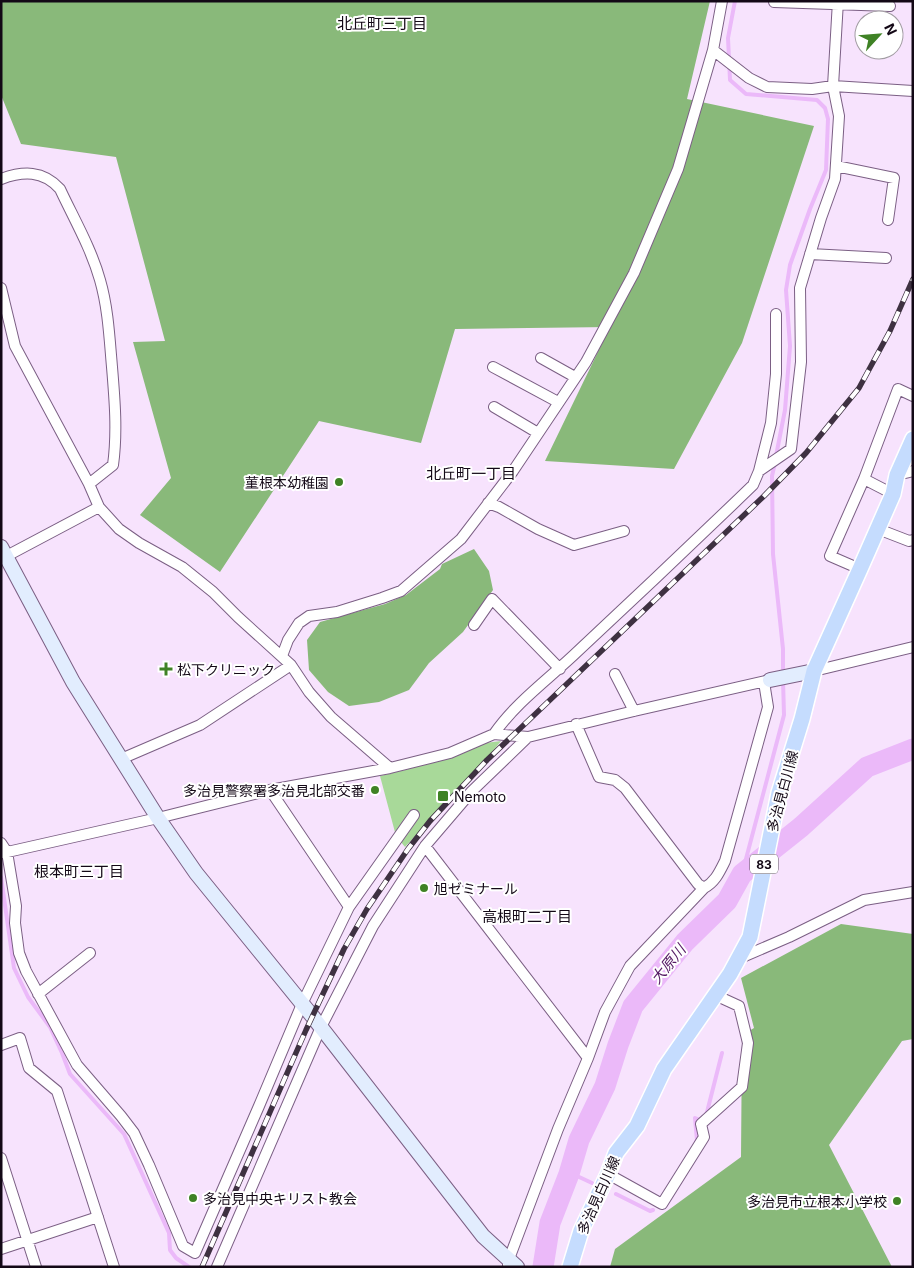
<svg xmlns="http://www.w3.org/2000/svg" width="914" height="1268" viewBox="0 0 914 1268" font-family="Inter,'Noto Sans JP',sans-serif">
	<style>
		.green { fill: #a8d999 }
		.forest { fill: #89b97a }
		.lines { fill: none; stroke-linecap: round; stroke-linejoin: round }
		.stream { stroke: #ebb9f9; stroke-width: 4 }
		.river { stroke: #ebb9f9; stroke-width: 21 }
		.street-casing { stroke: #7b5f84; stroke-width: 12 }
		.secondary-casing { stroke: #7b5f84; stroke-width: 16 }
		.primary-casing { stroke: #fff; stroke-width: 18 }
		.street { stroke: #fff; stroke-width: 10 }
		.secondary { stroke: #e2edfe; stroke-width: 14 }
		.primary { stroke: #c5dcfe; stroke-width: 15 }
		.rail-casing { stroke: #3e3141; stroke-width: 5.5 }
		.rail { stroke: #fff; stroke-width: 4; stroke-dasharray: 11; stroke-linecap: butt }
		.poi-dot { fill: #3f8225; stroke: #fff; stroke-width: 2 }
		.labels { text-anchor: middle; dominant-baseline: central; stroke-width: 4; stroke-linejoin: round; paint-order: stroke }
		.shield { fill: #fff; stroke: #5a525c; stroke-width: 1 }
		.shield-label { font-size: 12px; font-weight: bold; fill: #130816 }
		.poi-label { font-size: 14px; fill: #130816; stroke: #fff; text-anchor: start }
		.street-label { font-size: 14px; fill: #130816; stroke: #fff }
		.neighbourhood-label { font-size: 15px; fill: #130816; stroke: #fff }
		.water-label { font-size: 15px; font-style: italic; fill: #561b65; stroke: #fff }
	</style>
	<rect width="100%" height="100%" fill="#f7e3fd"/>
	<path class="green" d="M 501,741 L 493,751 L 405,847 L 396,836 L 380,776 L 405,770 L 485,743 Z"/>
	<path class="forest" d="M 1,1 L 710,1 L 687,99 L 814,126 L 742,343 L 674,469 L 545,461 L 610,327 L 455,329 L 421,443 L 319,421 L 220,572 L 140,515 L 171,478 L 133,342 L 165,341 L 116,157 L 21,144 L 1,95 Z
		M 474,549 L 489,571 L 493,590 L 463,632 L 429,663 L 409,690 L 379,702 L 349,706 L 328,692 L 309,670 L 307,640 L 320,622 L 385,604 L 406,595 L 440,569 L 442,564 Z
		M 841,924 L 913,934 L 913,1039 L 902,1041 L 829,1145 L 892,1267 L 610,1267 L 615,1249 L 741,1157 L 742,1035 L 754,1028 L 741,978 Z"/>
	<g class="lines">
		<path class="stream" d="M 735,1 L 728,38 L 730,80 L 746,94 L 817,100 L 825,108 L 828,119 L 826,170 L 810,209 L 790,265 L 786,290 L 790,346 L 785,410 L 776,456
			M 775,463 L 772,476 L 773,554 L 783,649 L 783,673
			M 742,874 L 784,715 L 783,680
			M 1,877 L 14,968 L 28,997 L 50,1027 L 62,1053 L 70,1074 L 124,1134 L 169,1233 L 170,1250 L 176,1258 L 189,1267
			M 706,1116 L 722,1053
			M 696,1142 L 697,1140 L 695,1118 L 703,1121
			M 569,1174 L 577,1176 L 592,1183
			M 616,1194 L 650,1211 L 653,1210"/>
		<path class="river" d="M 543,1267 L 550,1223 L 569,1174 L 579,1140 L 605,1086 L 618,1045 L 633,1006 L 685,942 L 727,901 L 742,874 L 801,827 L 867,767 L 913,749"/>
		<defs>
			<path id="street" d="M 774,2 L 890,6
				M 713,50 L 749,78 L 767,87 L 812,89 L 833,86 L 913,91
				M 836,166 L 894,178 L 888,220
				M 1,179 C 23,171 43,170 60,189 C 74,219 91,248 100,280 C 107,304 109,330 111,355 C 114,392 118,429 113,465 L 89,484
				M 810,254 L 886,258
				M 1,288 L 15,346 L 89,484 L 99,507 L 119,529 L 139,543 L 182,567 L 213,592 L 238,617 L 291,665 L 309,692 L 331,717 L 390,768
				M 541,358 L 575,377
				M 493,367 L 558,402
				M 494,407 L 538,433
				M 759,471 L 771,423 L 776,374 L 776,314
				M 897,475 L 913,471
				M 864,479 L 893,494
				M 488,503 L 499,507 L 538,529 L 574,545 L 624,531
				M 878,529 L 909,541 L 913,540
				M 1,559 L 99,507
				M 860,569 L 830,556 L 864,479 L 898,389 L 913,396
				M 474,625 L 492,599 L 560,669
				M 282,656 L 288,640 L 299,623 L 309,616 L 337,612 L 382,598 L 401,591 L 461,539 L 513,471 L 586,362 L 634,273 L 678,169 L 713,50 L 722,1
				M 814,671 L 913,647
				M 615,674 L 634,711
				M 576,724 L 599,777 L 615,780 L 625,788 L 698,884 L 704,888
				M 494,734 C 516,702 550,678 578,651 C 637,596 695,541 753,485 L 759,471 L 791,449 L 801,362 L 800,288 L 821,218 L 835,179 L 839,116 L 833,86 L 838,1
				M 121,759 L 200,725 L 291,665
				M 1,843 L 7,852 L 16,906 L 15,923 L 19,953 L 26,971 L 77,1065 L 121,1116 L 134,1133 L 149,1165 L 183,1246 L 195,1253 L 259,1106 L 302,1004 L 349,907 L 270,790
				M 425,846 L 588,1058
				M 3,853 L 158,818 L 270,790 L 390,768 L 450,753 L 494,734 L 528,737 L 634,711 L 770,680
				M 349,907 L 414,815
				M 738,959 L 789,937 L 864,900 L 913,892
				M 38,994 L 90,953
				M 1,1045 L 20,1038 L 29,1068 L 57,1091 L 114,1267
				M 1,1158 L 36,1267
				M 608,1174 L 662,1204 L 704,1137 L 701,1124 L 742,1087 L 748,1043 L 739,1006 L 715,995
				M 1,1249 L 98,1217
				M 508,1265 L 509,1259 L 558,1129 L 588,1058 L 605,1012 L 630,966 L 704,888 C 715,882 719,873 725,861 L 768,707 L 764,682
				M 217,1267 L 321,1027 L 373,926 L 425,846 L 472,791 L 528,737"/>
			<path id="secondary" d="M 1,547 L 73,682 L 158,818 L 196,873 L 313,1017 L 483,1236 L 517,1267
				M 770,680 L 814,671"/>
			<path id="primary" d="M 570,1267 L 581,1231 L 608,1174 L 616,1153 L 637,1126 L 664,1069 L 730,974 L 750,937 L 779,793 L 802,719 L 814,671 L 860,569 L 893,494 L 897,475 L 913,439"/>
		</defs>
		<use href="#street" class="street-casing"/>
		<use href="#secondary" class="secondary-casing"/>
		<use href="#primary" class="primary-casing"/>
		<use href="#street" class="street"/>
		<use href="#secondary" class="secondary"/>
		<use href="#primary" class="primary"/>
		<defs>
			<path id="rail" d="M 202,1267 L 306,1030 L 344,949 L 367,909 L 408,849 L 430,821 L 487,760 L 764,496 L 806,453 L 859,388 L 890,331 L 913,279"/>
		</defs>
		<use href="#rail" class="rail-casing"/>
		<use href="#rail" class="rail"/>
	</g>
	<g class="poi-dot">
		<circle cx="339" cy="482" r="5"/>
		<path d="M163.5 661.5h5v5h5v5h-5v5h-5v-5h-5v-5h5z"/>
		<circle cx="375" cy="790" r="5"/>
		<rect x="437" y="790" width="12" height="12" rx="2.5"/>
		<circle cx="424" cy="888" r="5"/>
		<circle cx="193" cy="1198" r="5"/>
		<circle cx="897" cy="1201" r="5"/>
	</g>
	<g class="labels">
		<rect class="shield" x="750" y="854.5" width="28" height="19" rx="4"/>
		<g class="shield-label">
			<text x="764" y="864">83</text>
		</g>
		<g class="poi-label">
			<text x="329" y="482" text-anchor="end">菫根本幼稚園</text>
			<text x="177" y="669">松下クリニック</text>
			<text x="365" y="790" text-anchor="end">多治見警察署多治見北部交番</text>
			<text x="454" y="796">Nemoto</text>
			<text x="434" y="888">旭ゼミナール</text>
			<text x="203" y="1198">多治見中央キリスト教会</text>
			<text x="887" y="1201" text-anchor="end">多治見市立根本小学校</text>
		</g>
		<g class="street-label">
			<text transform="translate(782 791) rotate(-75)">多治見白川線</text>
			<text transform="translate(598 1195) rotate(-66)">多治見白川線</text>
		</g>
		<g class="neighbourhood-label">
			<text x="382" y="23">北丘町三丁目</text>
			<text x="471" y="473">北丘町一丁目</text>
			<text x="79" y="871">根本町三丁目</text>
			<text x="527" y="916">高根町二丁目</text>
		</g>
		<g class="water-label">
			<text transform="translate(668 964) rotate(-51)">大原川</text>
		</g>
	</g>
	<rect width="914" height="1268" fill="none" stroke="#130816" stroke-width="5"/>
	<g transform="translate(879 35) rotate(64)"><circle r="24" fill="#ffffff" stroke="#a19ca2"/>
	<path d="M0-4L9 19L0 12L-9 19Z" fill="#3f8225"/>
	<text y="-8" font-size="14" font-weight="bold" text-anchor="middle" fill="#130816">N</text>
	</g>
</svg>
